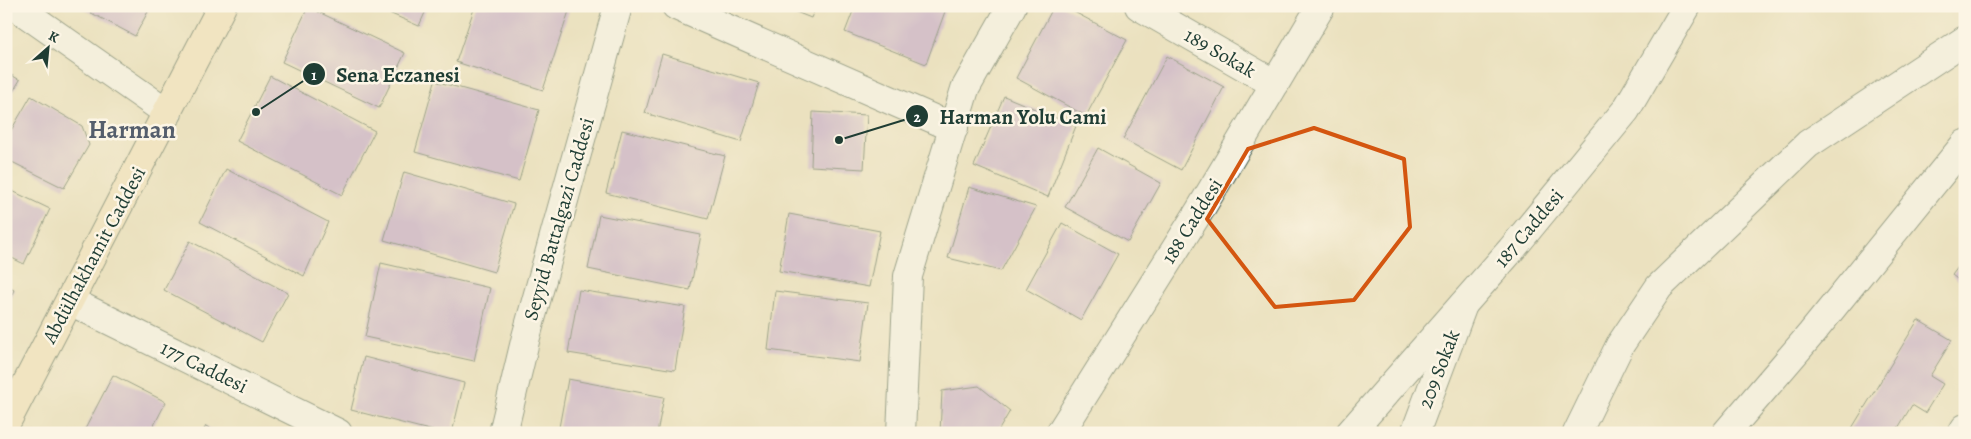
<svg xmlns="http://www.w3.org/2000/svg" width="1971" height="439" viewBox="0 0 1971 439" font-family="Alegreya,serif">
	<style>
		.building { fill: #ba9ad3 }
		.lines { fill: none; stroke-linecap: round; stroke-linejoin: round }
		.minor-casing { stroke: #3e5649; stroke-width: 30 }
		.tertiary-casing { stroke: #3e5649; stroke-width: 30 }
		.secondary-casing { stroke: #3e5649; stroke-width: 30 }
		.minor { stroke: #fff; stroke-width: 28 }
		.tertiary { stroke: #fff; stroke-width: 28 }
		.secondary { stroke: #f9e7c3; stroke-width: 28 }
		.marked { fill: none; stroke: #d45610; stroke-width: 4; stroke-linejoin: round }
		.labels { text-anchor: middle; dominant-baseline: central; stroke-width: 5; stroke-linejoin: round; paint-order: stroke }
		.street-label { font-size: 20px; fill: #1f3d34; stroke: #fcf5e5 }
		.district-label { font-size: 25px; font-weight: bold; fill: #555e6c; stroke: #fcf5e5 }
		.leader { fill: none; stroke: #1f3d34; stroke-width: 2 }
		.callout-dot { fill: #1f3d34; stroke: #fcf5e5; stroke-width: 2 }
		.mark-label { font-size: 15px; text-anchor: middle; font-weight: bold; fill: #fff }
		.callout-label { font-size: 21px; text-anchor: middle; font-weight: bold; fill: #1f3d34; stroke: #fcf5e5; stroke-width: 5; stroke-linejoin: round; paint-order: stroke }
	</style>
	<rect width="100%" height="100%" fill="#fcf5e5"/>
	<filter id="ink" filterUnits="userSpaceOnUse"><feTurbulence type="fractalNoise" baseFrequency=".02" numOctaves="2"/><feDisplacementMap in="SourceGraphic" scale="10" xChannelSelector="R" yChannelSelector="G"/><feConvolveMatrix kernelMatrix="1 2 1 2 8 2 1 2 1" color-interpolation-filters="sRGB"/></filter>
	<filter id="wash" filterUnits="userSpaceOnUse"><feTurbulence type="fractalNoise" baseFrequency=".0096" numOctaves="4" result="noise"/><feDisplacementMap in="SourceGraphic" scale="20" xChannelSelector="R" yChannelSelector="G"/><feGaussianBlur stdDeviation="1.12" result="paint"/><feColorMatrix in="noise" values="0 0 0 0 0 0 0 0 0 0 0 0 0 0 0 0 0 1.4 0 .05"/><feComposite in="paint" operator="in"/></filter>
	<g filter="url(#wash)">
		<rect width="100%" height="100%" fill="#ebe1bf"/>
		<g id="blocks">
			<path class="building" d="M 78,6 L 151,6 L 135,36 Z
				M 373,6 L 428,6 L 419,26 Z
				M 475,6 L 555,6 L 569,11 L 543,90 L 456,62 Z
				M 781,6 L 816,6 L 811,18 Z
				M 855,6 L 947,6 L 926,64 L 845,32 Z
				M 1054,6 L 1063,6 L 1127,40 L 1086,116 L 1016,78 Z
				M 308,7 L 405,53 L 379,108 L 282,62 Z
				M 662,54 L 759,83 L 741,142 L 645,113 Z
				M 1167,56 L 1224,87 L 1181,170 L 1123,139 Z
				M 6,72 L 20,80 L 6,103 Z
				M 270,76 L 375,131 L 342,195 L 237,141 Z
				M 435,81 L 539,110 L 519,181 L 415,152 Z
				M 31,96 L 82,126 L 89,145 L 64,188 L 6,159 L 6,139 Z
				M 1004,96 L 1076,126 L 1048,197 L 974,166 Z
				M 813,112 L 867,115 L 864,169 L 811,166 Z
				M 622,130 L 725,156 L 708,219 L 606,193 Z
				M 1098,148 L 1161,183 L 1128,242 L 1065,207 Z
				M 226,169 L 328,222 L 304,276 L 200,222 Z
				M 404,172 L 514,204 L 494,272 L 384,240 Z
				M 969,187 L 1036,207 L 1001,271 L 948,258 Z
				M 6,188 L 50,209 L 24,264 L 6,255 Z
				M 789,214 L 880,231 L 869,287 L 779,271 Z
				M 599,215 L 701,235 L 690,290 L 588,269 Z
				M 1062,223 L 1118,254 L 1081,320 L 1026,289 Z
				M 190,241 L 288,293 L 262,342 L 164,290 Z
				M 1965,258 L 1965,285 L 1952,275 Z
				M 381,263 L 490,288 L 474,361 L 365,337 Z
				M 6,286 L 14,290 L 6,306 Z
				M 579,290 L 685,307 L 675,370 L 568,353 Z
				M 775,291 L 868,303 L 860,362 L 768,350 Z
				M 1918,320 L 1952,340 L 1930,376 L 1943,384 L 1925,413 L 1912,405 L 1895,433 L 1849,433 Z
				M 364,357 L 464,383 L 452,433 L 441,433 L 351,410 Z
				M 113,375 L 166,402 L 150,433 L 83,433 Z
				M 568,379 L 664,397 L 657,433 L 558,433 Z
				M 979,386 L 1010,411 L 997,433 L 940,433 L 942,391 Z
				M 206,426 L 217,433 L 202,433 Z"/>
		</g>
	</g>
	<g filter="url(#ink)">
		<use href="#blocks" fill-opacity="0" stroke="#3e5649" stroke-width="1"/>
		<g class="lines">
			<defs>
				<path id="minor" d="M 15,6 L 168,113
					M 676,6 L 954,128
					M 1139,6 L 1275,84
					M 70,301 L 338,433
					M 901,433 L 908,276 L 965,89 L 1012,6
					M 1060,433 L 1200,210 L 1321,6
					M 1350,433 L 1511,250 L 1626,110 L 1687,6
					M 1577,433 L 1620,345 L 1659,287 L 1808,144 L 1965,40
					M 1726,433 L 1811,334 L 1965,144
					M 1962,433 L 1965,428"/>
				<path id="tertiary" d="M 503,433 L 526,337 L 618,6
					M 1415,433 L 1463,305"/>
				<path id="secondary" d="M 6,423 L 222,6"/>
			</defs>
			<use href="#minor" class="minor-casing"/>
			<use href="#tertiary" class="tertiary-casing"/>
			<use href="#secondary" class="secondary-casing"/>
			<use href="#minor" class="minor"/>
			<use href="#tertiary" class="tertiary"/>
			<use href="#secondary" class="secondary"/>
		</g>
	</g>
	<path d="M0 0H1971V439H0ZM 1314,128 L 1404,159 L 1410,227 L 1354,300 L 1275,307 L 1207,219 L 1248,149 Z" fill="#ebe1bf" fill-opacity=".55" fill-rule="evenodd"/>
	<path class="marked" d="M 1314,128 L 1404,159 L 1410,227 L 1354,300 L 1275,307 L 1207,219 L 1248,149 Z"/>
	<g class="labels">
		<g class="street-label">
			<text transform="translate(1220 53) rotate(30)">189 Sokak</text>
			<text transform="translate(559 219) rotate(-74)">Seyyid Battalgazi Caddesi</text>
			<text transform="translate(1192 221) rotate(-58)">188 Caddesi</text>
			<text transform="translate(1529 228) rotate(-50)">187 Caddesi</text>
			<text transform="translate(94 255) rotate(-62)">Abdülhakhamit Caddesi</text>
			<text transform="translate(204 367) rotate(26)">177 Caddesi</text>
			<text transform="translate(1439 369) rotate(-69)">209 Sokak</text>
		</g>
		<g class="district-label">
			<text x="132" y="130">Harman</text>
		</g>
	</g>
	<path class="leader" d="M256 112L314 74M839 140L917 116"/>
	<g class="callout-dot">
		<circle cx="256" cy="112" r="5"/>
		<circle cx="839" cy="140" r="5"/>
		<circle cx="314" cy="74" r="12"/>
		<circle cx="917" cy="116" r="12"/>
	</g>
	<g class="mark-label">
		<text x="314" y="80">1</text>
		<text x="917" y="122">2</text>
	</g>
	<g class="callout-label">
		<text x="398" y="82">Sena Eczanesi</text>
		<text x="1023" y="124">Harman Yolu Cami</text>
	</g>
	<rect width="1971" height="439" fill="none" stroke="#fcf5e5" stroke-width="25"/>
	<g transform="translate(48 48) rotate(27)" stroke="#fcf5e5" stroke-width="4" paint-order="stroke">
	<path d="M0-4L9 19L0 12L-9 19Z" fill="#1f3d34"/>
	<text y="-8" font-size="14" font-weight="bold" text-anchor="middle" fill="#1f3d34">K</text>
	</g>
</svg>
